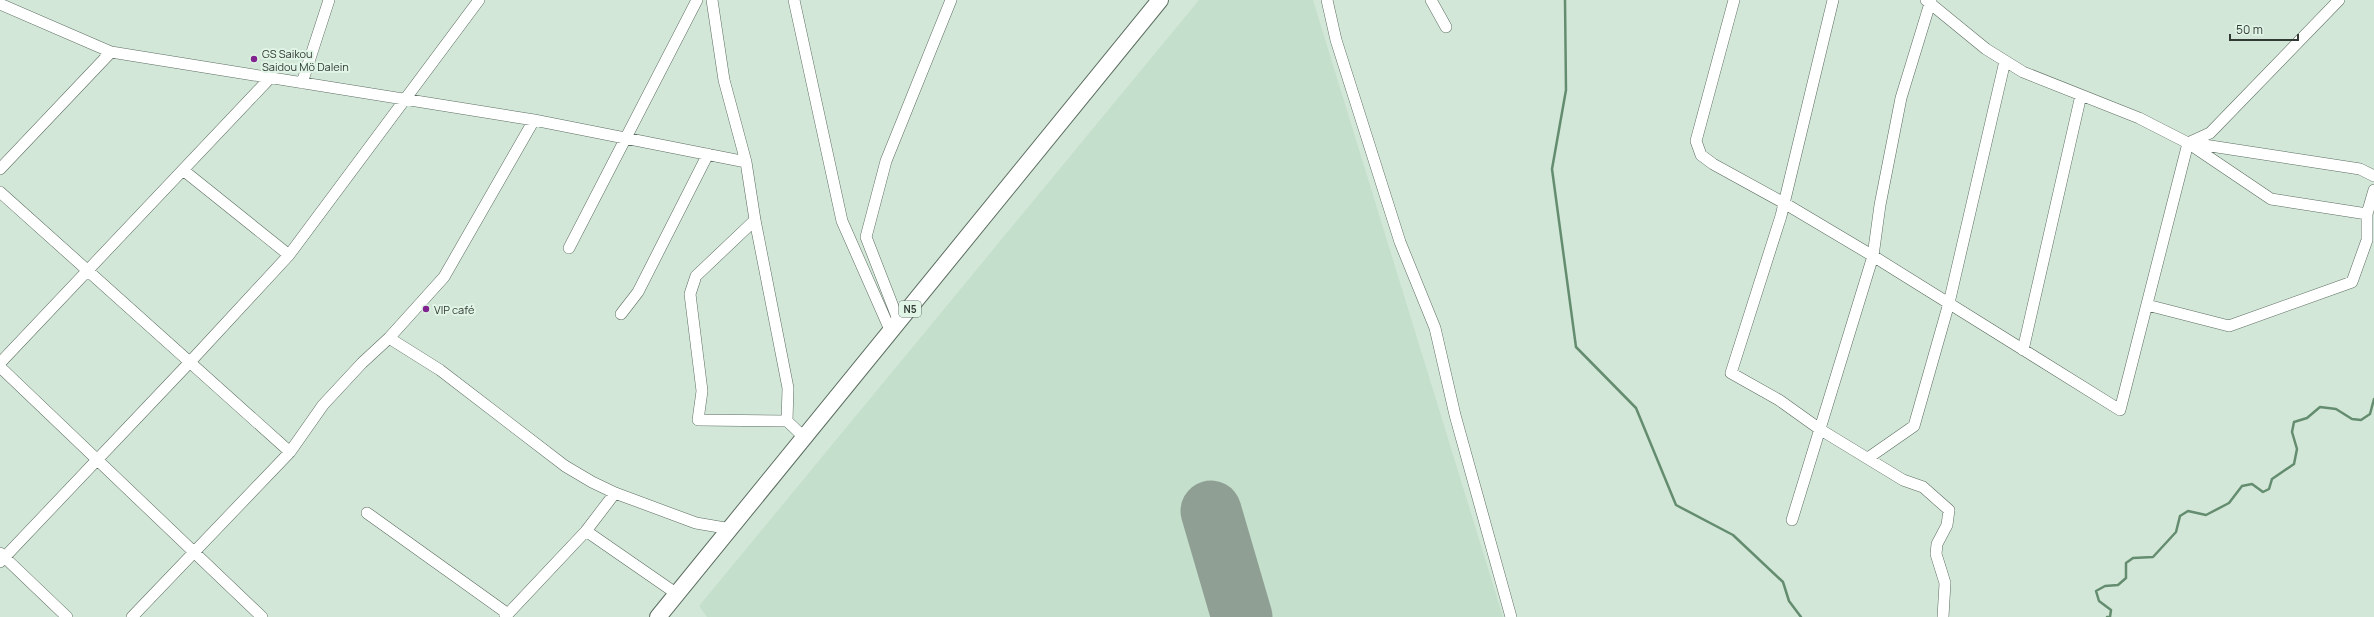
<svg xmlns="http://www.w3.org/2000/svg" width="2374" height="617" viewBox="0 0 2374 617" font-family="Manrope,sans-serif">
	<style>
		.built { fill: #c4dfcb }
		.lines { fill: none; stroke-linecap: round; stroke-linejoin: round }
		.stream { stroke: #648d70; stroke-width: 2.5 }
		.runway { stroke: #909f94; stroke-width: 61 }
		.minor-casing { stroke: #5b6d60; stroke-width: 12 }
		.highway-casing { stroke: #5b6d60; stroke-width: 18 }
		.minor { stroke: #fff; stroke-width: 11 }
		.highway { stroke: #fff; stroke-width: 16 }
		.poi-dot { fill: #80238f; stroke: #e0f5e5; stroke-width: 1.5 }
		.labels { text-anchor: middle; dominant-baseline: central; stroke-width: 4; stroke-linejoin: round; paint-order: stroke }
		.shield { fill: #e0f5e5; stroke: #667269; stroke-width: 1 }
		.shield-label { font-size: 10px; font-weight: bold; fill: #323a34 }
		.poi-label { font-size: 11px; fill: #323a34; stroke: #e0f5e5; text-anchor: start }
	</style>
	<rect width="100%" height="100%" fill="#d3e7d8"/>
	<path class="built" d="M 1199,0 L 1313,0 L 1503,617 L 707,617 L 699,606 Z"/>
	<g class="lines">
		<path class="stream" d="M 1565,0 L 1566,90 L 1552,169 L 1576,347 L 1636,408 L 1676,505 L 1733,535 L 1783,582 L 1789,601 L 1801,617
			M 2107,617 L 2110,617 L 2111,610 L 2099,601 L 2096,591 L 2105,586 L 2118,585 L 2126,578 L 2126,563 L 2133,558 L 2153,557 L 2176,532 L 2180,516 L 2188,511 L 2206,515 L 2229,503 L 2242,486 L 2252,484 L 2263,492 L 2269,489 L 2272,479 L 2294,464 L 2297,449 L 2292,432 L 2294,422 L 2307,418 L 2320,407 L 2336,409 L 2352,419 L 2361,420 L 2370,414 L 2374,399"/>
		<path class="runway" d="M 1211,511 L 1242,617"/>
		<defs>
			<path id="minor" d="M 712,0 L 724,80 L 746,162 L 755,220 L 788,388 L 787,421 L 805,438
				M 794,0 L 842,221 L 891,332
				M 1327,0 L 1336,40 L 1400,242 L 1435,328 L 1455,415 L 1511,617
				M 1431,0 L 1446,27
				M 1734,0 L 1696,141 L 1701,155 L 1713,164 L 1784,203 L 1873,256 L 2120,410 L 2188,143
				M 1833,0 L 1781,216 L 1731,373 L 1779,400 L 1821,430 L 1903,480 L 1923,487 L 1949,510 L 1947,525 L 1937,544 L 1936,554 L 1945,583 L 1943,617
				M 1926,0 L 1986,49 L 2023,72 L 2139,118 L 2188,143 L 2271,199 L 2367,214
				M 0,4 L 111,52 L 534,120 L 746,162
				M 302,83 L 329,0
				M 2188,143 L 2210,133 L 2339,0
				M 2191,143 L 2360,169 L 2374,176
				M 0,169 L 111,52
				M 183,170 L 289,255
				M 0,192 L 290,452
				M 755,220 L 696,276 L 690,294 L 702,391 L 698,420 L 787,421
				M 569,248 L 697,0
				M 2147,305 L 2229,326 L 2352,282 L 2367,240 L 2367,214 L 2374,190
				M 621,314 L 638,292 L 708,154
				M 899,322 L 866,237 L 886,161 L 951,0
				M 389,338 L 440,370 L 565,466 L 592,482 L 615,493 L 696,523 L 731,529
				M 2023,350 L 2081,95
				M 0,363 L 270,78
				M 0,367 L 262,617
				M 1868,458 L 1914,426 L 1949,303 L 2005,61
				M 367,513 L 508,614
				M 1792,520 L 1873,256 L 1880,205 L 1901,98 L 1931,0
				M 586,531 L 615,493
				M 0,553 L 67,617
				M 0,562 L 190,362 L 289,255 L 479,0
				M 132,617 L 290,452 L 323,405 L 362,363 L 389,338 L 444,277 L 534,120
				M 505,617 L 586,531 L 677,594"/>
			<path id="highway" d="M 658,617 L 1160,0"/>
		</defs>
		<use href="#minor" class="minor-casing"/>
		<use href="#highway" class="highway-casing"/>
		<use href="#minor" class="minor"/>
		<use href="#highway" class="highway"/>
	</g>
	<g class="poi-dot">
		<circle cx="254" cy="59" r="4"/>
		<circle cx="426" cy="309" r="4"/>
	</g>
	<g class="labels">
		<rect class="shield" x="899" y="301" width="22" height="16" rx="3"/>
		<g class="shield-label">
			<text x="910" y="309">N5</text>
		</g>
		<g class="poi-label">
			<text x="262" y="53">GS Saikou<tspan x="262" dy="13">Saidou Mö Dalein</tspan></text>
			<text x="434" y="309">VIP café</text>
		</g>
	</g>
	<path d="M2230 34v6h68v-6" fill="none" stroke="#323a34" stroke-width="2"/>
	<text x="2236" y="34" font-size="12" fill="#323a34" stroke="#e0f5e5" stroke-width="3" paint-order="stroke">50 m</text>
</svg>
